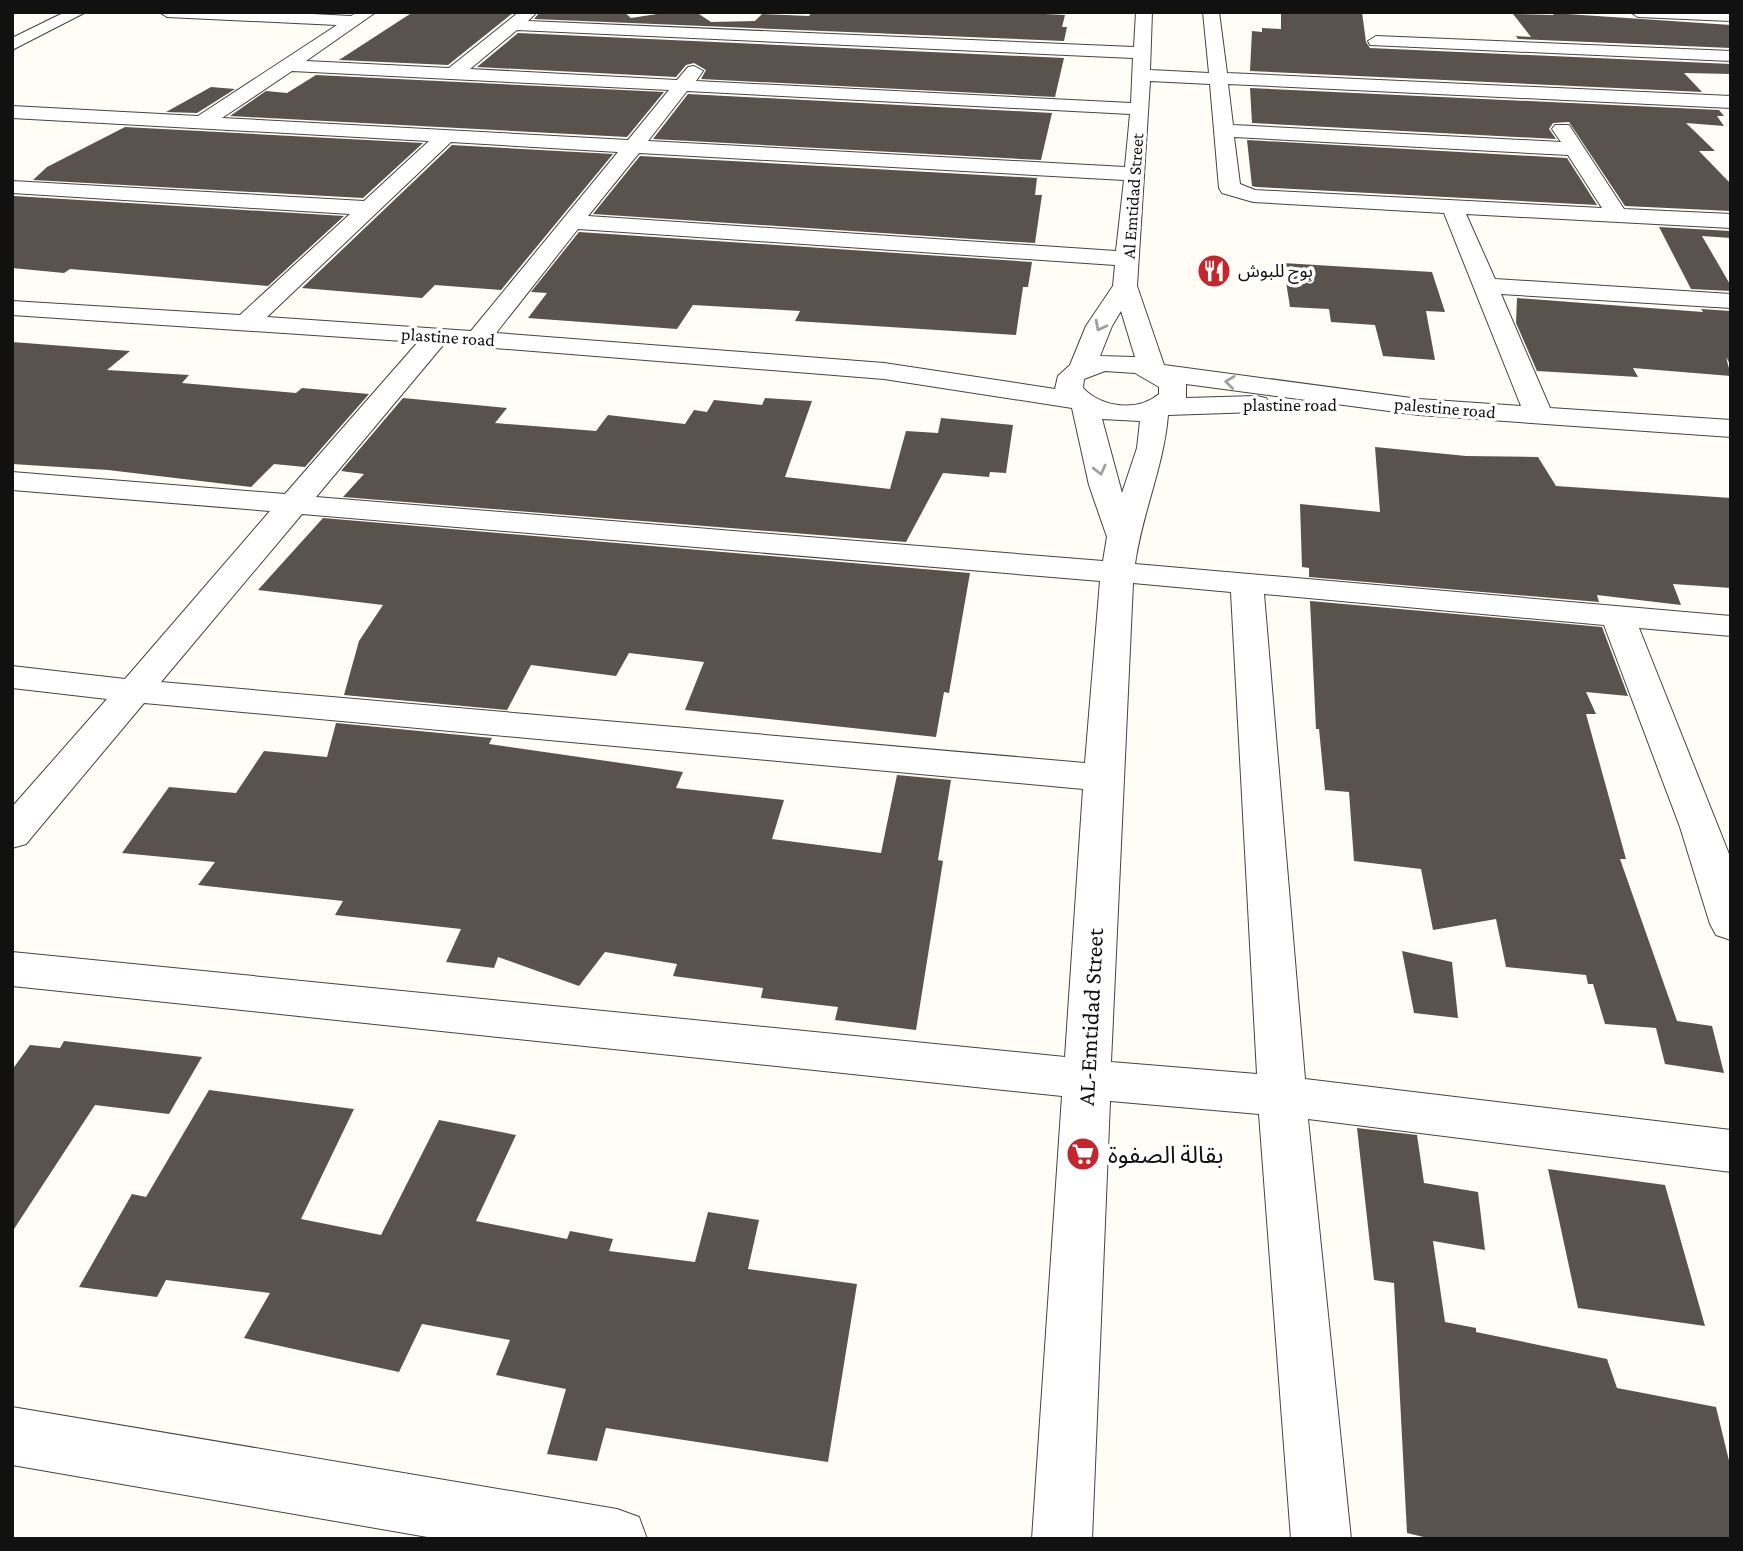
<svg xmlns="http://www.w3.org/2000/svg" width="1743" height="1551" viewBox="0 0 1743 1551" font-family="'Crimson Pro','Noto Sans Arabic',serif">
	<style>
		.building { fill: #5a524d }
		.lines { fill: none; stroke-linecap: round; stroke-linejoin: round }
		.minor-casing { stroke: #444; stroke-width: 2 }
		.minor { fill: #fff; fill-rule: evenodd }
		.oneway { stroke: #a0a0a0 }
		.labels { text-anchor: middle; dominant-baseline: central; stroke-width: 7; stroke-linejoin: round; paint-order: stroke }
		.far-street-label { font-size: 18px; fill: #111; stroke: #fff }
		.far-poi-label { font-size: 18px; fill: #111; stroke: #fff; text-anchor: start }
		.near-street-label { font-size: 24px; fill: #111; stroke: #fff }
		.near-poi-label { font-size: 24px; fill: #111; stroke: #fff; text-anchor: start }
	</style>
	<rect width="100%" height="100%" fill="#fffdf5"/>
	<path class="building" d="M 413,12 L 514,12 L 448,65 L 339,60 Z
		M 540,12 L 624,12 L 631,18 L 670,12 L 696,12 L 711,22 L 755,21 L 762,14 L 809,16 L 812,12 L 1005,12 L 1065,15 L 1062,27 L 1067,27 L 1064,41 L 534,19 Z
		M 1281,12 L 1362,12 L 1366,42 L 1370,48 L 1731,64 L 1731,74 L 1684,73 L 1702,92 L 1250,71 L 1252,31 L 1262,32 L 1262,28 L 1281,29 Z
		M 1552,13 L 1731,25 L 1731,48 L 1518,39 L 1516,36 L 1531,37 L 1513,14 L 1554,15 Z
		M 518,33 L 1064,58 L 1055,97 L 701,79 L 706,70 L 694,63 L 686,65 L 676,77 L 477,67 Z
		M 316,75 L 664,92 L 627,137 L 230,116 L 266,91 L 287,93 Z
		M 211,87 L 235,89 L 197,113 L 166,112 Z
		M 1250,88 L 1719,110 L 1724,116 L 1717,116 L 1724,126 L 1686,123 L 1715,151 L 1699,151 L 1731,184 L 1731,211 L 1625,206 L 1569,122 L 1553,123 L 1549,129 L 1556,139 L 1252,123 Z
		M 688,94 L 1052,113 L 1041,160 L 653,139 Z
		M 125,127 L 423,143 L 363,198 L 33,180 L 47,167 Z
		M 1247,140 L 1567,158 L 1597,205 L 1256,187 L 1252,186 Z
		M 452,145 L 613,154 L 501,290 L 435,285 L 422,298 L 302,288 Z
		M 640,156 L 1037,178 L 1035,195 L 1042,195 L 1035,243 L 593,214 Z
		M 14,196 L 344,216 L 268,286 L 70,269 L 64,273 L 12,268 Z
		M 1659,227 L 1731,231 L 1731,238 L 1702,236 L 1731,286 L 1731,291 L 1691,289 Z
		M 579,232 L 1032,262 L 1028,287 L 1023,287 L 1016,335 L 795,321 L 800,311 L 693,305 L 677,329 L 528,318 L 547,293 L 531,292 Z
		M 1283,263 L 1432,272 L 1445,312 L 1426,311 L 1435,360 L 1383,356 L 1375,325 L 1331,322 L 1329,309 L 1290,307 Z
		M 1517,298 L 1703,312 L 1701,309 L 1731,311 L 1731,366 L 1726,357 L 1731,376 L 1633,368 L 1638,377 L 1537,371 L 1516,323 Z
		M 12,342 L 130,351 L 107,370 L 189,375 L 182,383 L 296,393 L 302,388 L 369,394 L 305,467 L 274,464 L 251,487 L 108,470 L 12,464 Z
		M 403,398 L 507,408 L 495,423 L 596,431 L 608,415 L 685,424 L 694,410 L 707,412 L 714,400 L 762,405 L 765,398 L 812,401 L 785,477 L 890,489 L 906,431 L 938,433 L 941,418 L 1013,425 L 1006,473 L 990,472 L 989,477 L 943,473 L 906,542 L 343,497 L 364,474 L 341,471 Z
		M 1375,447 L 1466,456 L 1538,457 L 1556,486 L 1731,498 L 1731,588 L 1673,584 L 1681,605 L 1597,595 L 1599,602 L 1309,577 L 1309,568 L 1302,567 L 1300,504 L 1380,512 Z
		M 323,518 L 970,573 L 949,693 L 944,692 L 936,737 L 685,710 L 704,662 L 629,653 L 616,676 L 531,665 L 507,710 L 344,695 L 359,641 L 383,605 L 258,590 Z
		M 1310,601 L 1602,627 L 1628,696 L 1586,692 L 1596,714 L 1586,714 L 1626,859 L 1620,859 L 1677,1021 L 1712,1026 L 1724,1073 L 1665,1064 L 1656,1028 L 1605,1024 L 1593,984 L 1588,984 L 1586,975 L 1506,967 L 1496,919 L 1433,930 L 1421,869 L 1354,861 L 1349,792 L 1325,790 L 1319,729 L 1316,729 Z
		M 336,723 L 492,738 L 489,744 L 683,772 L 676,788 L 784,800 L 772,839 L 881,853 L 897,775 L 951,780 L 938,860 L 943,861 L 916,1030 L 835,1020 L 838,1007 L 761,998 L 763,988 L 673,976 L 677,964 L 605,952 L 579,986 L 498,957 L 494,968 L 446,962 L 461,929 L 335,915 L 343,901 L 198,885 L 215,862 L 122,853 L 169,787 L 236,793 L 264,751 L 327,757 Z
		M 1402,951 L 1452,962 L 1458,1018 L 1414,1013 Z
		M 64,1041 L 202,1057 L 169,1114 L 95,1105 L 12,1232 L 12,1070 L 30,1045 L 60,1048 Z
		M 209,1090 L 354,1109 L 301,1219 L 381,1235 L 439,1120 L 516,1135 L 476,1221 L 567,1239 L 570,1231 L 613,1239 L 609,1251 L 695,1262 L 708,1212 L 759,1220 L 748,1269 L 857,1284 L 828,1462 L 606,1428 L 597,1461 L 547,1454 L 566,1389 L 496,1375 L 510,1340 L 422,1324 L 399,1372 L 244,1338 L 270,1293 L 166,1280 L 157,1297 L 79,1287 L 132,1194 L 146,1197 Z
		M 1357,1128 L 1417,1135 L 1424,1183 L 1478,1192 L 1485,1250 L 1433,1241 L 1445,1322 L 1476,1328 L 1476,1332 L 1607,1359 L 1617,1388 L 1716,1407 L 1731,1469 L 1731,1539 L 1432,1539 L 1407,1533 L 1394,1283 L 1374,1280 Z
		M 1548,1169 L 1665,1185 L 1705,1326 L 1578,1308 Z"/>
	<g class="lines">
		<defs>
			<path id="minor" d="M 65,12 L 86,12 L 12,50 L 12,38 Z
				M 159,12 L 274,12 L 351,16 L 357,12 L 376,12 L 306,61 L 449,68 L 519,12 L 537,12 L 528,21 L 1134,47 L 1136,12 L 1152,12 L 1150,70 L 1209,73 L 1203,12 L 1219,12 L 1227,73 L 1731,96 L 1731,108 L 1228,84 L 1233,125 L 1561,142 L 1552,129 L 1555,125 L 1569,125 L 1624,209 L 1731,214 L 1731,228 L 1466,214 L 1495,279 L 1731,294 L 1731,308 L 1501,294 L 1550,408 L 1731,420 L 1731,437 L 1419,415 L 1186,384 L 1186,398 L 1256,396 L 1266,398 L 1270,404 L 1266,410 L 1256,412 L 1168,415 C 1164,466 1142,513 1135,564 L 1731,616 L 1731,636 L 1639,628 L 1731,859 L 1731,940 L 1716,935 L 1710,924 L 1680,827 L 1604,625 L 1264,594 L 1305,1079 L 1731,1130 L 1731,1172 L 1308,1119 L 1351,1539 L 1291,1539 L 1259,1114 L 1110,1101 L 1092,1539 L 1032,1539 L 1062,1096 L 12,986 L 12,952 L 1065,1057 L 1083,789 L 144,703 L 26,844 L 12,848 L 12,807 L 107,699 L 12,688 L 12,666 L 125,679 L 270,511 L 12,490 L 12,472 L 285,494 L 418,342 L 12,315 L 12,301 L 240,315 L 350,214 L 12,193 L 12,181 L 364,201 L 429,141 L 12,118 L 12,106 L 198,116 L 337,25 L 167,17 ZM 517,30 L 1133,58 L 1131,103 L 696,81 L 703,71 L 694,66 L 688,67 L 677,80 L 470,69 ZM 292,71 L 669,90 L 628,140 L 222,118 ZM 1150,81 L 1210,84 L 1219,188 L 1222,193 L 1253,202 L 1444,213 L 1521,406 L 1419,399 L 1164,365 L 1137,286 ZM 687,91 L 1130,114 L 1125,167 L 648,141 ZM 1234,137 L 1568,155 L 1602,208 L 1255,190 L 1240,184 ZM 451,142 L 618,152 L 471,331 L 267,317 ZM 639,153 L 1124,180 L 1116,251 L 588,216 ZM 578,229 L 1115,265 L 1113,286 L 1086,326 L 1070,365 L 1058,376 L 1055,389 L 884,363 L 496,333 ZM 1121,311 L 1135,357 L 1100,356 L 1112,326 ZM 444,344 L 884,379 L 1072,408 L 1089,485 L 1107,537 L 1103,561 L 316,497 ZM 1105,371 L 1135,373 L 1159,387 L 1159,394 C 1138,412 1102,408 1083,388 L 1084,379 ZM 1102,419 L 1140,421 L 1137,448 L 1122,493 ZM 302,514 L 1100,581 L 1085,763 L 161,682 ZM 1133,583 L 1231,592 L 1257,1074 L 1111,1062 Z
				M 1630,12 L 1731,12 L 1731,21 L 1638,17 Z
				M 1376,36 L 1731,51 L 1731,61 L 1370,45 L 1368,41 Z
				M 12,1407 L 617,1509 L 639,1517 L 647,1539 L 439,1539 L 12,1465 Z"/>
		</defs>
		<use href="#minor" class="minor-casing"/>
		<use href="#minor" class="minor"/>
	</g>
	<defs><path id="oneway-chevron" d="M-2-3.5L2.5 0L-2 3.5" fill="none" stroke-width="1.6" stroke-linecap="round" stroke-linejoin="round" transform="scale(1.75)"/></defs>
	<g class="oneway">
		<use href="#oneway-chevron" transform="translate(1100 326) rotate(117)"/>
		<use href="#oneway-chevron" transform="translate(1230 382) rotate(-173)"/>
		<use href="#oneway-chevron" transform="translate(1100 470) rotate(76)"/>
	</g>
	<defs>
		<symbol id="restaurant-disc" viewBox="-11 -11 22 22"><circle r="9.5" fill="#c4262e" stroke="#fff"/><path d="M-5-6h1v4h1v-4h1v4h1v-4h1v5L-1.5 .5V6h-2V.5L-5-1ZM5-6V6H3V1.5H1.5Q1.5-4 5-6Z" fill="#fff"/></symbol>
		<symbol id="supermarket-disc" viewBox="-11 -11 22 22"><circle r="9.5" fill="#c4262e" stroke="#fff"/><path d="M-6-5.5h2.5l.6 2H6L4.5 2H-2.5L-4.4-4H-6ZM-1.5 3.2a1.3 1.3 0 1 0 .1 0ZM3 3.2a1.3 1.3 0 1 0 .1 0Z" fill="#fff"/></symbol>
	</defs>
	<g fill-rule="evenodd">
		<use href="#restaurant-disc" x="1195" y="252" width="38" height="38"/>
		<use href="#supermarket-disc" x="1064" y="1135" width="38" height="38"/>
	</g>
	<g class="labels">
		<g class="far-street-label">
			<text transform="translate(1133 196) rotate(-86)">Al Emtidad Street</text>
			<text transform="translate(448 337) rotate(4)">plastine road</text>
			<text x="1290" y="405">plastine road</text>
			<text transform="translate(1445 408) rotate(5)">palestine road</text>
		</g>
		<g class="far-poi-label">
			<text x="1238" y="271">بوح للبوش</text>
		</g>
		<g class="near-street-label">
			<text transform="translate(1090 1017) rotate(-87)">AL-Emtidad Street</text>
		</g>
		<g class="near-poi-label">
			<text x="1108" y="1154">بقالة الصفوة</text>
		</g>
	</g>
	<rect width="1743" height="1551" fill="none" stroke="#111111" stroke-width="28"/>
</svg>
